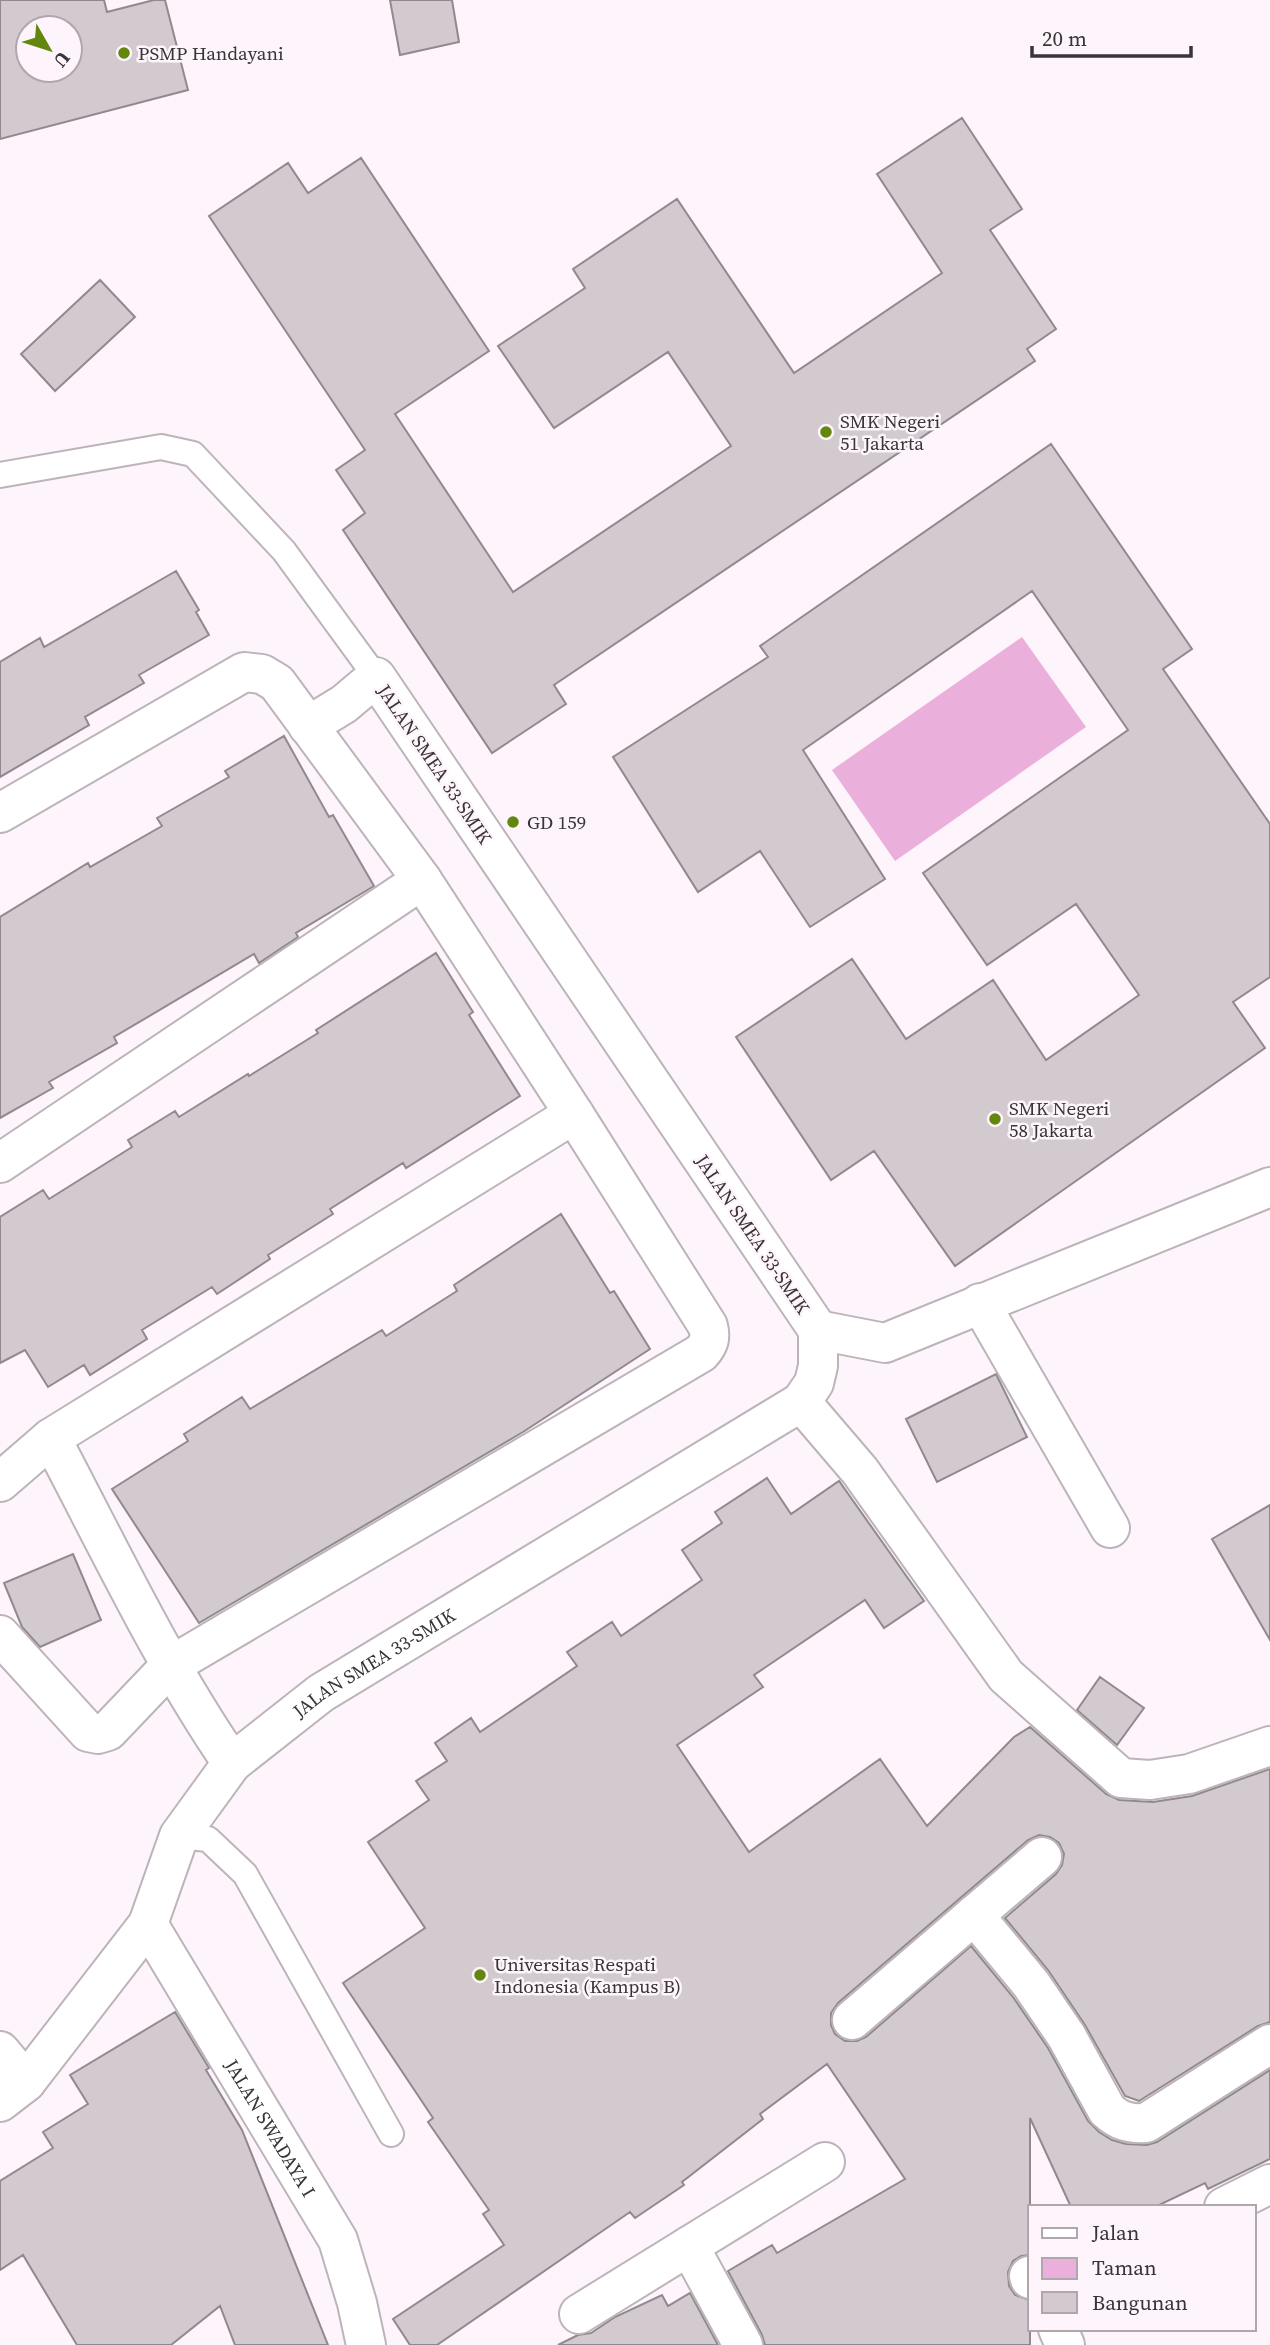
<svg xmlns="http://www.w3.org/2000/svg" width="1270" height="2345" viewBox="0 0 1270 2345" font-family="'Source Serif 4',serif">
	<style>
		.green { fill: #ebafdb }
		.building { fill: #d3cad0; stroke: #91898f; stroke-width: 2; fill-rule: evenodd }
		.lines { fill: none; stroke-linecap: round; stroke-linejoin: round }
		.service-casing { stroke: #bdb4ba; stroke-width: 28 }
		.minor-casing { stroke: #bdb4ba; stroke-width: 42 }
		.service { stroke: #fff; stroke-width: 24 }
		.minor { stroke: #fff; stroke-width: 38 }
		.poi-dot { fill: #63870c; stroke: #fef4fb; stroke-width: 2.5 }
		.labels { text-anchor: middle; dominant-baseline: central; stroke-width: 5; stroke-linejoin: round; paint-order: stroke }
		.poi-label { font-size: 19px; fill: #383437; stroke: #fef4fb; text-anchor: start }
		.street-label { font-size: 19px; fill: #383437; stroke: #fef4fb }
	</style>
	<rect width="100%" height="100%" fill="#fef4fb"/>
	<path class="green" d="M 1022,637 L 1086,727 L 895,861 L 832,770 Z"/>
	<path class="building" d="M 0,0 L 104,0 L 107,12 L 154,0 L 165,0 L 188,90 L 0,139 ZM 28,28 L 70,28 L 70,70 L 28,70 Z
		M 390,0 L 452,0 L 459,42 L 400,55 Z
		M 962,118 L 1022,209 L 990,230 L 1056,329 L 1027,349 L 1035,361 L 554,685 L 566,704 L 492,753 L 343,530 L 365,513 L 336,470 L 365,450 L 209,216 L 288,163 L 308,193 L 361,158 L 489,351 L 395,414 L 513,592 L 731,446 L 668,352 L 554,428 L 498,346 L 585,288 L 573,269 L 677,199 L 794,373 L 942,273 L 877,174 Z
		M 100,280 L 135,317 L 55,391 L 21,354 Z
		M 1051,444 L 1192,649 L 1163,669 L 1270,824 L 1270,977 L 1233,1002 L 1265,1048 L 955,1266 L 874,1151 L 831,1180 L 736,1037 L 852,959 L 906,1039 L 993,980 L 1046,1060 L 1139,995 L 1076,904 L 987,965 L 923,873 L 1128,730 L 1032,591 L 803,750 L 885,879 L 810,927 L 760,851 L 698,892 L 613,757 L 768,657 L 760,646 Z
		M 176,571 L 199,610 L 196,612 L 209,635 L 139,675 L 144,683 L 85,717 L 89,725 L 0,777 L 0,662 L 40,638 L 44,647 Z
		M 284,736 L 329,817 L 333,815 L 374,886 L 296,933 L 298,937 L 259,963 L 254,954 L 114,1037 L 117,1043 L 49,1082 L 53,1088 L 0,1118 L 0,917 L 88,863 L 90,867 L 162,826 L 157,818 L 229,777 L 225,771 Z
		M 436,953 L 473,1012 L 469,1015 L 520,1096 L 406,1168 L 403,1163 L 330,1209 L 333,1214 L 268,1255 L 270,1259 L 217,1294 L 212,1287 L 142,1330 L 147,1339 L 90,1375 L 84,1365 L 48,1387 L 25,1350 L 0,1363 L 0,1217 L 43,1190 L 49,1199 L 132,1147 L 128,1140 L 175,1111 L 179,1117 L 248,1074 L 249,1076 L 318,1033 L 316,1030 Z
		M 561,1214 L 610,1293 L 614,1291 L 650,1349 L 523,1432 L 199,1623 L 112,1489 L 188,1441 L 184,1434 L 242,1397 L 250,1409 L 382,1330 L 386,1336 L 457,1291 L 454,1285 Z
		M 996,1374 L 1027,1437 L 937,1482 L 906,1419 Z
		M 767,1478 L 791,1514 L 839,1481 L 924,1601 L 884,1628 L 865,1600 L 754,1675 L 763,1687 L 677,1745 L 749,1852 L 880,1759 L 927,1826 L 1014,1737 L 1030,1727 L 1106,1794 L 1119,1800 L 1153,1802 L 1192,1796 L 1270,1769 L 1270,2022 L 1258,2026 L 1139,2101 L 1125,2096 L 1085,2025 L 1048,1970 L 1005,1918 L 1056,1874 L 1062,1865 L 1064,1854 L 1059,1843 L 1050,1837 L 1039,1835 L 1028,1840 L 838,2003 L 831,2013 L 831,2025 L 835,2034 L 845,2041 L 857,2041 L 866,2037 L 971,1946 L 1013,1997 L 1048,2048 L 1088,2121 L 1099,2132 L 1112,2140 L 1126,2144 L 1147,2145 L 1157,2142 L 1270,2070 L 1270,2159 L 1208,2189 L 1205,2183 L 1155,2207 L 1071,2207 L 1030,2118 L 1030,2255 L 1021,2256 L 1013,2261 L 1008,2272 L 1009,2286 L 1015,2295 L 1030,2300 L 1030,2345 L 765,2345 L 762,2335 L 728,2271 L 772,2245 L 777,2253 L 905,2179 L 827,2064 L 760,2114 L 763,2119 L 682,2182 L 684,2185 L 635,2218 L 630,2212 L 437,2345 L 410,2345 L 393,2319 L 504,2245 L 483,2214 L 489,2210 L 428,2122 L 433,2118 L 343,1983 L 425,1928 L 368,1842 L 429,1800 L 416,1781 L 447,1761 L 435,1743 L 471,1718 L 480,1732 L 577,1666 L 567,1652 L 612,1622 L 621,1636 L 702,1580 L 682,1550 L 722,1523 L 715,1512 Z
		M 1270,1505 L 1270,1640 L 1212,1539 Z
		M 73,1554 L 101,1620 L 40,1647 L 22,1627 L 4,1583 Z
		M 1100,1677 L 1144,1708 L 1117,1745 L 1077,1710 Z
		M 175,2012 L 209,2068 L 206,2070 L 242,2130 L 328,2345 L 235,2345 L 220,2306 L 171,2345 L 77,2345 L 23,2255 L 0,2270 L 0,2181 L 53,2148 L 43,2132 L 88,2104 L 70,2075 Z
		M 690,2293 L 718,2345 L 558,2345 L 578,2335 L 591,2333 L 615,2317 L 662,2295 L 668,2306 Z"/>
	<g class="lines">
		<defs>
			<path id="service" d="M 0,475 L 161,447 L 193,454 L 284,551 L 376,677
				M 179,1836 L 208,1839 L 245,1874 L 391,2134"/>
			<g id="minor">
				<path d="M 0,813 L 244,672 L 262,674 L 277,683 L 422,880 L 574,1114 L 708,1326 C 711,1338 709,1344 701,1353 L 170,1666 L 108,1731 L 98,1734 L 88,1732 L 0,1635"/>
				<path d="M 0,1163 L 422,880"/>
				<path d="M 980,1303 L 1110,1528"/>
				<path d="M 818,1330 L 885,1343 L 1270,1187"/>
				<path d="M 801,1402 L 860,1471 L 1006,1676 L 1121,1778 L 1150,1780 L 1189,1774 L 1270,1746"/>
				<path d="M 51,1438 C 109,1548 162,1661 232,1763"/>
				<path d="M 0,1482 L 51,1438 L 574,1114"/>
				<path d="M 974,1915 L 1031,1984 L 1067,2037 L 1107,2110 C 1119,2121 1129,2124 1146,2123 L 1270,2044"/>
				<path id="s1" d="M 148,1924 L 338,2240 L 357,2303 L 366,2345"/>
				<path d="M 852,2020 L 1042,1857"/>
				<path d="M 0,2051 L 26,2082"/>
				<path id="s2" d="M 0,2102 L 26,2082 L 148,1924 L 179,1836 L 232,1763 L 321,1693 L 801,1402 L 814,1383 L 818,1366 L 818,1330 L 376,677 L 344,704 L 308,726"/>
				<path d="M 1224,2207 L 1270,2184"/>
				<path d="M 689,2246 L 743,2345"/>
				<path d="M 1029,2276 L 1030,2279"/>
				<path d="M 579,2314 L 825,2162"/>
				<path d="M 1058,2329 L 1065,2345"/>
			</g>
		</defs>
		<use href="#service" class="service-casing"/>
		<use href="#minor" class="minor-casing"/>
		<use href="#service" class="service"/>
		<use href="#minor" class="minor"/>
	</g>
	<g class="poi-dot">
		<circle cx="124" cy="53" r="7"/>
		<circle cx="826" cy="432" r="7"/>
		<circle cx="513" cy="822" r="7"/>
		<circle cx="995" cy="1119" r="7"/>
		<circle cx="480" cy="1975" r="7"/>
	</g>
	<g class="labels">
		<g class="poi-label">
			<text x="138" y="53">PSMP Handayani</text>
			<text x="840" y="421">SMK Negeri<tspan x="840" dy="22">51 Jakarta</tspan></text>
			<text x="527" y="822">GD 159</text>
			<text x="1009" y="1108">SMK Negeri<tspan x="1009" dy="22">58 Jakarta</tspan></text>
			<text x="494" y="1964">Universitas Respati<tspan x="494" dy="22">Indonesia (Kampus B)</tspan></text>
		</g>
		<g class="street-label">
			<text transform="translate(435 764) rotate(56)">JALAN SMEA 33-SMIK</text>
			<text transform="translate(753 1234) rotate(56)">JALAN SMEA 33-SMIK</text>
			<text stroke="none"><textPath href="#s2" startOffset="590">JALAN SMEA 33-SMIK</textPath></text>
			<text stroke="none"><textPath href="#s1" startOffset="238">JALAN SWADAYA I</textPath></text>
		</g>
	</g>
	<rect x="1028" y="2205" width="228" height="126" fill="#fef4fb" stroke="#afa7ad" stroke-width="2"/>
	<rect x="1042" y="2228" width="35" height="10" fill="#ffffff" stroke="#afa7ad" stroke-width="2"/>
	<text x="1092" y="2240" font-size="21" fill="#383437">Jalan</text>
	<rect x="1042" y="2258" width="35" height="21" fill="#ebafdb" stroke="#afa7ad" stroke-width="2"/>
	<text x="1092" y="2275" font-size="21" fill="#383437">Taman</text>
	<rect x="1042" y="2292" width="35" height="21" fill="#d3cad0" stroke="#afa7ad" stroke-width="2"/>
	<text x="1092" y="2310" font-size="21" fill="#383437">Bangunan</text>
	<g transform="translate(49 49) rotate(129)"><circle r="33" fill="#fef4fb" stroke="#afa7ad" stroke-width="2"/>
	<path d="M0-5L12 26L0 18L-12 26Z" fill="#63870c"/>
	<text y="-10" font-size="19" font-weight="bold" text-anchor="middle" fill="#383437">U</text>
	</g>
	<path d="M1032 46v10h159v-10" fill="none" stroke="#383437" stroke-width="3.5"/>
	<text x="1042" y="46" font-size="21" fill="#383437" stroke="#fef4fb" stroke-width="5" paint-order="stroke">20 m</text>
</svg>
